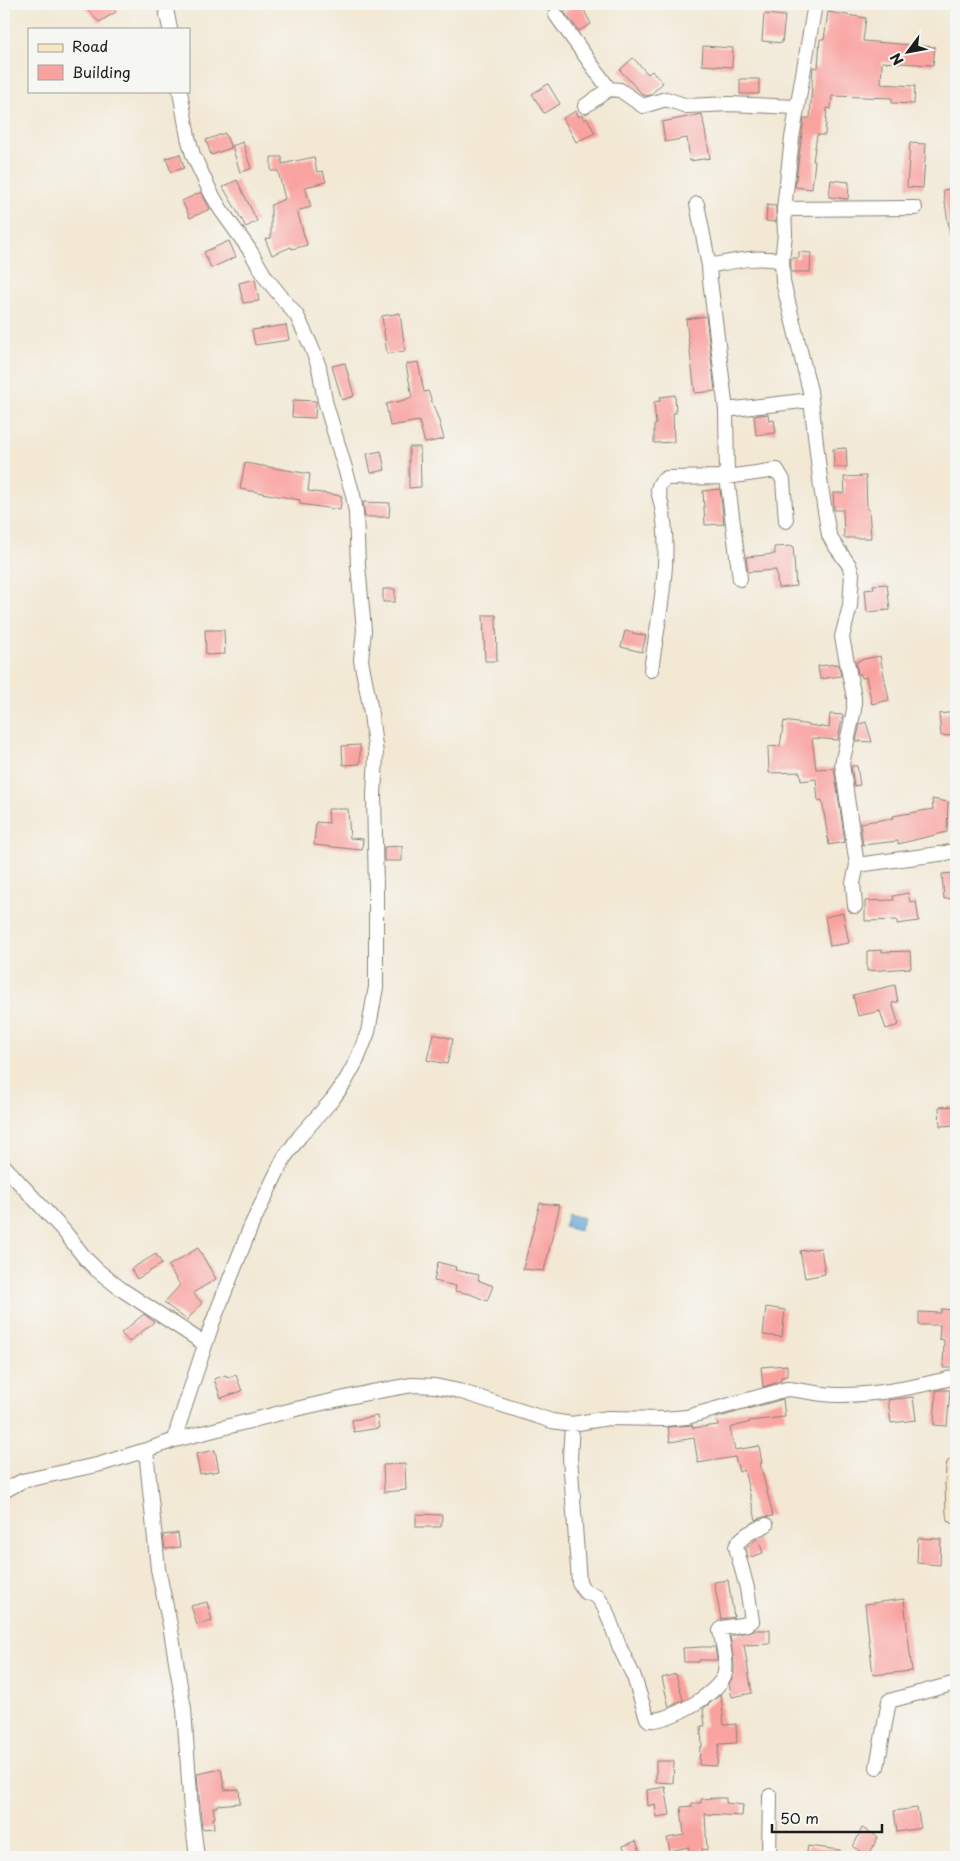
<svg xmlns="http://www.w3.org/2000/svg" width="960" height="1861" viewBox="0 0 960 1861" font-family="'Playpen Sans',sans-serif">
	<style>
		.water { fill: #61a6d6; stroke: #3e6179 }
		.building { fill: #f9a3a0 }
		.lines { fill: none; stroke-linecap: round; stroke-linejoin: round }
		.minor-casing { stroke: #878278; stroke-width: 16 }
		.secondary-casing { stroke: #878278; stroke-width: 21 }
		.minor { stroke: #fff; stroke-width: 14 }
		.secondary { stroke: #f7e8c3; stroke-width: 19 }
	</style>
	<rect width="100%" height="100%" fill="#f6f6f2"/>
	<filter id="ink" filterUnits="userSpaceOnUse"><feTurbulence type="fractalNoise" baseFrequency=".02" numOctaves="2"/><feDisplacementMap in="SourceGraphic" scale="10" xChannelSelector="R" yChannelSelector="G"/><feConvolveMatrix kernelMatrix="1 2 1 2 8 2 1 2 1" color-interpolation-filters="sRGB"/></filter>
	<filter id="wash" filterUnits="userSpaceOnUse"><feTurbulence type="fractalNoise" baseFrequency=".0096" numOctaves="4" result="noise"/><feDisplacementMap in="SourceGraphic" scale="20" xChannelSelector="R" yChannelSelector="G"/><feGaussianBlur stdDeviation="1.12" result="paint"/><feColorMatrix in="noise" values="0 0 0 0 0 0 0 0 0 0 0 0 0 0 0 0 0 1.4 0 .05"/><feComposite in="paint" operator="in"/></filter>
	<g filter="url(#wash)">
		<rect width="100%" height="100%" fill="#f2e8d4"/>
		<path class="water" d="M 568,1214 L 584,1218 L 579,1231 L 564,1227 Z"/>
		<g id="blocks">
			<path class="building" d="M 82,4 L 109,4 L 116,12 L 99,22 Z
				M 578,4 L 581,4 L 591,24 L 579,31 L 564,12 Z
				M 828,12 L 866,18 L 863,41 L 935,47 L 933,65 L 882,62 L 881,84 L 915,86 L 914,104 L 892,103 L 892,98 L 832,96 L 831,109 L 827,108 L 825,135 L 817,135 L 813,161 L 815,161 L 812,189 L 795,187 L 804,118 L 810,118 L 813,67 L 818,68 L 820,39 L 824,39 Z
				M 764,14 L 785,16 L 782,43 L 762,41 Z
				M 703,46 L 733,48 L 732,67 L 702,65 Z
				M 633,58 L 648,74 L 652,71 L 663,83 L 650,95 L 645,96 L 642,94 L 620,70 Z
				M 740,79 L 759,79 L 759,94 L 740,94 Z
				M 548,84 L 560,104 L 544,113 L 532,94 Z
				M 576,111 L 579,117 L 582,115 L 584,120 L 587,118 L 595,133 L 576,142 L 563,118 Z
				M 702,114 L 710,158 L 690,161 L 687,138 L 665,142 L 662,122 Z
				M 225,133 L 231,148 L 211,155 L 206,140 Z
				M 243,142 L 251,169 L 240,172 L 232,146 Z
				M 910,143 L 926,144 L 923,188 L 907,187 Z
				M 180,154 L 184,168 L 171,172 L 166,158 Z
				M 271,157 L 282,157 L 282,164 L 314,157 L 317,172 L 323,171 L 326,182 L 305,187 L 311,207 L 297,211 L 307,245 L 292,249 L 291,247 L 272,255 L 265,239 L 271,238 L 271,205 L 285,199 L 278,171 L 271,171 Z
				M 237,180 L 257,221 L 246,227 L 223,187 Z
				M 831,180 L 849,182 L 848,199 L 829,197 Z
				M 956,188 L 956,233 L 950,234 L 943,190 Z
				M 201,192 L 210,209 L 190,218 L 182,201 Z
				M 767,205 L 776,206 L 776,222 L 766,221 Z
				M 229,241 L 236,257 L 211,268 L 204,252 Z
				M 799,252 L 811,253 L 810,272 L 791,272 L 791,258 L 799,258 Z
				M 255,279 L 259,301 L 243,303 L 239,283 Z
				M 400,313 L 405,351 L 387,354 L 382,316 Z
				M 706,316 L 715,391 L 695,393 L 686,319 Z
				M 286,325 L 289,340 L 255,345 L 252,330 Z
				M 418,362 L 424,392 L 428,391 L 439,421 L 444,439 L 425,443 L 419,421 L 390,426 L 386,404 L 401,401 L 412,397 L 406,364 Z
				M 345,363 L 354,396 L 342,400 L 332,366 Z
				M 675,395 L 676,413 L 673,413 L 674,442 L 654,443 L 654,425 L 656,425 L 654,402 L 660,401 L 660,397 Z
				M 293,400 L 316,401 L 315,418 L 292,417 Z
				M 768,414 L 769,421 L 774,420 L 776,433 L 756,435 L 754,416 Z
				M 409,447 L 420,447 L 421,487 L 409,488 Z
				M 846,448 L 847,467 L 834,467 L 833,449 Z
				M 381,451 L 385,470 L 371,473 L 367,454 Z
				M 245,463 L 310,474 L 308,491 L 342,496 L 340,510 L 300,504 L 300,500 L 240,489 Z
				M 866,476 L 867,509 L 869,509 L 871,538 L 844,538 L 843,510 L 834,510 L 833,493 L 845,493 L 844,477 Z
				M 720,489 L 724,524 L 705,525 L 703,491 Z
				M 363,502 L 390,503 L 389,517 L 365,517 Z
				M 793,546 L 796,586 L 778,588 L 776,570 L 748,572 L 746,557 L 775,554 L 774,547 Z
				M 887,584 L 890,610 L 867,612 L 865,590 L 874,589 L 873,585 Z
				M 383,589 L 395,589 L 395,602 L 383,602 Z
				M 483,615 L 496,615 L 497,661 L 485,661 Z
				M 205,630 L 224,630 L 225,654 L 206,655 Z
				M 625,631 L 646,636 L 642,652 L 621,647 Z
				M 880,656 L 889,700 L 872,704 L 866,677 L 862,678 L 861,674 L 858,674 L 856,662 L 859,661 L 859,660 Z
				M 838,664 L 841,676 L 820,679 L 818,666 Z
				M 956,712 L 956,735 L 941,736 L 939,714 Z
				M 830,714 L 843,715 L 838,740 L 812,738 L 816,769 L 834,768 L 845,842 L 829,845 L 822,800 L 818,801 L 816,779 L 801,781 L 800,772 L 769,773 L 768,747 L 780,746 L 784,721 L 829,728 Z
				M 866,722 L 872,742 L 856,741 L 860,724 Z
				M 360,745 L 360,764 L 343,765 L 342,746 Z
				M 851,766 L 857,766 L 860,785 L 854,786 Z
				M 932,799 L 948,802 L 947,832 L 898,844 L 898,841 L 863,845 L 860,823 L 894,818 L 893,816 L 933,809 Z
				M 328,809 L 348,809 L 350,838 L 363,839 L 362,850 L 314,845 L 316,822 L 329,823 Z
				M 402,846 L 402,861 L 384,861 L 384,847 Z
				M 953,873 L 956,898 L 944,899 L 942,874 Z
				M 908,893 L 910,902 L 916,901 L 919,921 L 897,924 L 897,920 L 865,921 L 865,901 L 894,900 L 893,896 Z
				M 843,913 L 849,943 L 830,946 L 825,917 Z
				M 882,950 L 882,952 L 910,951 L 911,968 L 867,971 L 867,951 Z
				M 895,985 L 898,1002 L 892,1003 L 899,1025 L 886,1029 L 880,1011 L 858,1016 L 853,995 Z
				M 433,1034 L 453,1039 L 447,1064 L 427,1060 Z
				M 956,1106 L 956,1125 L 940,1126 L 939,1107 Z
				M 540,1203 L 560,1205 L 544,1271 L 523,1269 Z
				M 198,1248 L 216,1279 L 193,1293 L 202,1303 L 187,1320 L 164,1303 L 180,1285 L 168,1266 Z
				M 821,1248 L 825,1274 L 805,1278 L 800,1251 Z
				M 156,1254 L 162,1264 L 137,1279 L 131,1269 Z
				M 438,1262 L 456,1267 L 455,1270 L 479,1275 L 478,1280 L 493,1286 L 487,1301 L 470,1294 L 455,1291 L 456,1286 L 434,1281 Z
				M 766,1307 L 785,1310 L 782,1337 L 763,1335 Z
				M 941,1309 L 956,1310 L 954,1368 L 943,1368 L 944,1340 L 939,1339 L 940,1325 L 919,1325 L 919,1312 L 941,1313 Z
				M 144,1314 L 154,1322 L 129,1342 L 121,1333 Z
				M 787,1365 L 787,1376 L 781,1377 L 781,1381 L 763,1387 L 761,1367 Z
				M 226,1375 L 227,1378 L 236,1375 L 242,1391 L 221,1398 L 214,1379 Z
				M 941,1390 L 950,1390 L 947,1426 L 934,1425 L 936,1391 Z
				M 913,1397 L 916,1420 L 891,1423 L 888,1400 Z
				M 783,1399 L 785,1417 L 749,1421 L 750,1422 L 730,1428 L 735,1450 L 759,1446 L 762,1463 L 760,1463 L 773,1516 L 763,1517 L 756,1520 L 744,1470 L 739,1472 L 735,1457 L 698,1463 L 694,1438 L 670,1442 L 668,1427 L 692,1425 L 693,1428 L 718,1425 L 716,1418 Z
				M 377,1416 L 379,1428 L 354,1432 L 352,1420 Z
				M 215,1450 L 219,1471 L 200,1474 L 196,1454 Z
				M 405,1464 L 406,1490 L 384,1492 L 383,1465 Z
				M 416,1514 L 442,1515 L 441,1527 L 416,1527 Z
				M 178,1533 L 180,1547 L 165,1549 L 163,1535 Z
				M 758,1538 L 763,1553 L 748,1558 L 746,1548 Z
				M 918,1538 L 941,1539 L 940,1565 L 917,1563 Z
				M 728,1580 L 734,1617 L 721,1619 L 714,1582 Z
				M 904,1599 L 912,1671 L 873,1675 L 865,1604 Z
				M 207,1602 L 212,1621 L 197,1625 L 191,1606 Z
				M 754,1630 L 770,1630 L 770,1644 L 744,1645 L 752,1693 L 732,1697 L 729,1684 L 734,1674 L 734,1663 L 730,1636 Z
				M 702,1647 L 715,1647 L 717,1660 L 699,1660 L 699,1662 L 684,1662 L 683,1648 Z
				M 676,1674 L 683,1700 L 669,1707 L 662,1678 Z
				M 721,1694 L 724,1725 L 736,1724 L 737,1743 L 719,1744 L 717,1766 L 699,1765 L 700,1747 L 702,1747 L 701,1726 L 705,1726 L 703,1709 Z
				M 656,1761 L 674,1761 L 673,1783 L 656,1782 Z
				M 221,1769 L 225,1790 L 239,1789 L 240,1803 L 217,1805 L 217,1807 L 213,1807 L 215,1818 L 213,1818 L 214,1828 L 202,1829 L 197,1774 Z
				M 665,1787 L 670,1815 L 657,1817 L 655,1804 L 648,1806 L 647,1790 Z
				M 718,1798 L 726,1798 L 726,1803 L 743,1805 L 742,1816 L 705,1814 L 707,1850 L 702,1849 L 702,1857 L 689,1857 L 689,1847 L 670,1851 L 667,1838 L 684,1835 L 681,1807 L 692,1806 L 692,1803 L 701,1803 L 701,1799 Z
				M 917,1808 L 921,1828 L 897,1832 L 894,1811 Z
				M 862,1828 L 878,1837 L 869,1855 L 853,1847 Z
				M 636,1841 L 642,1857 L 627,1857 L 623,1846 Z
				M 808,1846 L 840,1850 L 839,1857 L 806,1857 Z"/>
		</g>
	</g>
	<g filter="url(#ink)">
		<use href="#blocks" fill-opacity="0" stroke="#878278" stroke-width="1"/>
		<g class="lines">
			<defs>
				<path id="minor" d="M 165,4 L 170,29
					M 815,4 L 792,138 L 784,209 L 785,234 L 782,261 L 783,282 L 810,391 L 821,487 L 829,535 L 834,544 L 849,565 L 852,574 L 850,606 L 842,637 L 854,698 L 854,710 L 842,764 L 857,865 L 853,883 L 855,906
					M 556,15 L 609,89
					M 180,91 L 188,137 L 193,155 L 211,193 L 221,210 L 249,249 L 266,278 L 297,316 L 311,346 L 319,367 L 325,401 L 353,495 L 356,512 L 358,566 L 364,630 L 361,660 L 370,706 L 376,754 L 374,796 L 376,889 L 376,987 L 368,1032 L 357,1060 L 345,1082 L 332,1100 L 300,1136 L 284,1158 L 265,1197 L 251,1226 L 212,1324 L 178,1427 L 175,1440 L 146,1450 L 158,1569 L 170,1625 L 184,1709 L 191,1810 L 197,1857
					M 585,106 L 609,89 L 620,90 L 643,106 L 666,99 L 687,106 L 729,104 L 796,107
					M 697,204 L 709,266 L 710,280 L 726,410 L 727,477 L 740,579
					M 784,209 L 915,208
					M 709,266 C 735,261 756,255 782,261
					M 726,410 L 811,400
					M 651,670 C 659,612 675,548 658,491 C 659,483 661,481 667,478 L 727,477 L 777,470 L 783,480 L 786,521
					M 857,865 L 946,853 L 956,850
					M 4,1166 L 64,1231 L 85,1258 L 97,1270 L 121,1289 L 205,1344
					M 572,1424 L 570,1457 L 579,1582 L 585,1592 L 597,1596 L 605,1608 L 620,1648 L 634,1677 L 647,1718 L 649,1720 C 669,1722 720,1693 725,1673 C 727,1660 723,1643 720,1631 L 722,1628 L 747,1624 L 752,1621 L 747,1588 L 736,1547 C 741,1535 755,1530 766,1525
					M 175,1440 L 296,1409 L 367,1393 L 412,1385 L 435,1386 L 459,1391 L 552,1421 L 572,1424 L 608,1418 L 664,1419 L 687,1417 L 787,1389 C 805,1390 822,1396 841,1395 C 879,1395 919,1386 956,1377
					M 4,1491 L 22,1481 L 101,1464 L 146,1450
					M 877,1767 L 889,1701 L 956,1683
					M 769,1857 L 770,1796"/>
				<path id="secondary" d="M 956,1467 L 955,1484 L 956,1514"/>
			</defs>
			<use href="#minor" class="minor-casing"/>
			<use href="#secondary" class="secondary-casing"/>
			<use href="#minor" class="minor"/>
			<use href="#secondary" class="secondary"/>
		</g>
	</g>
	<rect width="960" height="1861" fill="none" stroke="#f6f6f2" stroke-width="20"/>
	<rect x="28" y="28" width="162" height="65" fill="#f6f6f2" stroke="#9f9f9c"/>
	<rect x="38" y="44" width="25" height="8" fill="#f7e8c3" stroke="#9f9f9c"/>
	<text x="72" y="52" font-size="15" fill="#1c1c1c">Road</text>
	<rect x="38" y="65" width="25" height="15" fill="#f9a3a0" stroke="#9f9f9c"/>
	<text x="72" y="78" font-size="15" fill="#1c1c1c">Building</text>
	<g transform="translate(908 52) rotate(238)" stroke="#f6f6f2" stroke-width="4" paint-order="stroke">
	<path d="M0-4L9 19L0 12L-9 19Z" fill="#1c1c1c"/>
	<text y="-8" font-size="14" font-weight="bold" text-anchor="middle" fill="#1c1c1c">N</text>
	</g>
	<path d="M772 1824v8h110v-8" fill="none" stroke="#1c1c1c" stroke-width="2.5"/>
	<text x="780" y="1824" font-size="15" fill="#1c1c1c" stroke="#f6f6f2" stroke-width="4" paint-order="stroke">50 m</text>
</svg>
